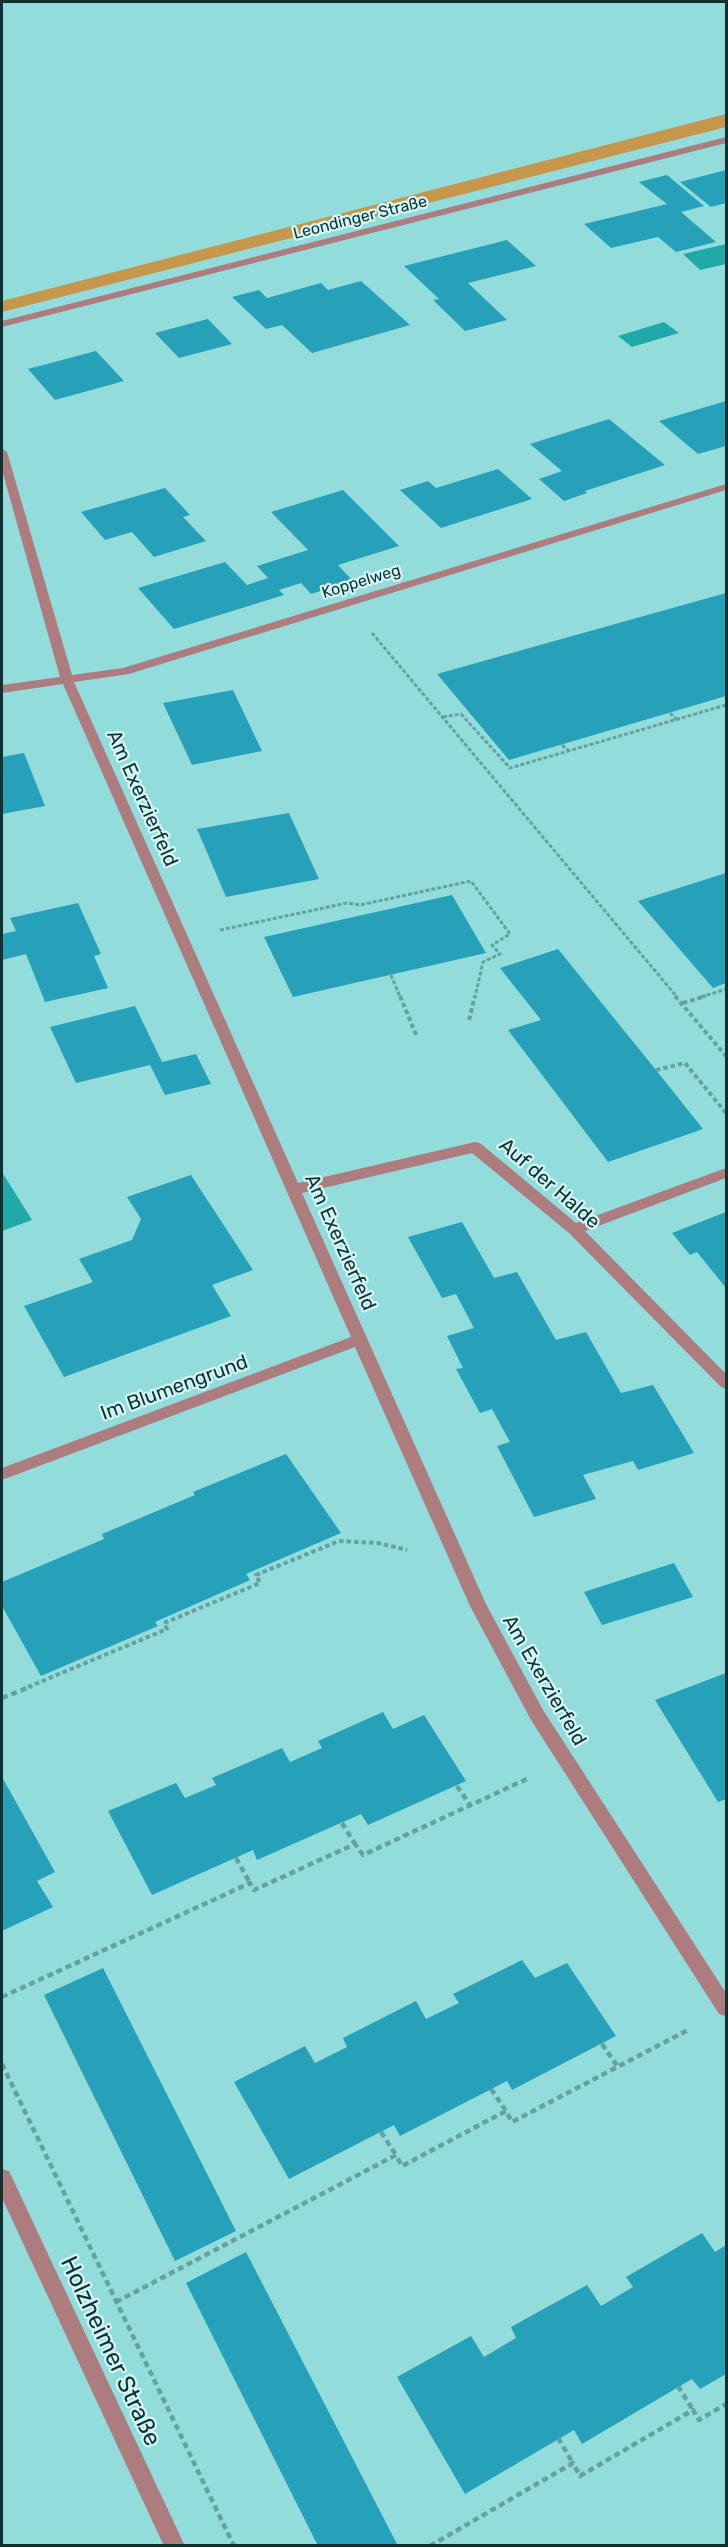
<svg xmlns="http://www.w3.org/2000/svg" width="728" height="2547" viewBox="0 0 728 2547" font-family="Rubik,sans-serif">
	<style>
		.green { fill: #c7964d }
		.water { fill: #21a8a8 }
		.building { fill: #26a1b9 }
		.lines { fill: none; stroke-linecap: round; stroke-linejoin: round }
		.path-far2 { stroke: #65a1a1; stroke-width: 3; stroke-dasharray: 4 2; stroke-linecap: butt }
		.path-far1 { stroke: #65a1a1; stroke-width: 4; stroke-dasharray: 4.5 3; stroke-linecap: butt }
		.path { stroke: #65a1a1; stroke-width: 4.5; stroke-dasharray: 6 4; stroke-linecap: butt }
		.minor { fill: #ac7c7f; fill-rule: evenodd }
		.labels { text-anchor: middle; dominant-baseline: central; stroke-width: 4.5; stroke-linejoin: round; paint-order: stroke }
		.far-street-label { font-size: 16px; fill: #113131; stroke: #d2f7f6 }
		.street-label { font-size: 20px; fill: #113131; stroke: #d2f7f6 }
		.near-street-label { font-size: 24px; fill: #113131; stroke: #d2f7f6 }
	</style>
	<rect width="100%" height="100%" fill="#92dddc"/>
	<path class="green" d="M 726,114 L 726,127 L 2,312 L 2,301 Z"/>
	<path class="water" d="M 726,244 L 726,264 L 700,270 L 683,254 Z
		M 664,322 L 679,333 L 632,347 L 618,336 Z
		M 2,1172 L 32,1220 L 2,1231 Z"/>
	<path class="building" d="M 726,170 L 726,203 L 711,207 L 680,182 Z
		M 667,175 L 704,206 L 681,212 L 716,242 L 676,252 L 658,237 L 611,248 L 584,224 L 667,204 L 639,182 Z
		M 507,240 L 536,266 L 468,283 L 507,320 L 465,331 L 433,300 L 439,299 L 404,266 Z
		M 361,281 L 410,325 L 312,353 L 282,325 L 266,329 L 232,297 L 259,290 L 267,298 L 321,283 L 328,290 Z
		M 208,319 L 232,344 L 179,358 L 155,333 Z
		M 96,351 L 124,381 L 55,400 L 28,369 Z
		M 726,401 L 726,446 L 698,454 L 659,421 Z
		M 609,419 L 665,465 L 585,491 L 587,493 L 564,501 L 539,479 L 562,471 L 530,444 Z
		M 498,469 L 532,499 L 441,528 L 400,490 L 428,481 L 436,488 Z
		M 165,488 L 190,515 L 183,517 L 206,541 L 154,557 L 132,532 L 105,540 L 81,512 Z
		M 343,490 L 399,546 L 338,565 L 353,581 L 311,594 L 301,583 L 279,590 L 284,595 L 174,629 L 138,588 L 225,562 L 247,585 L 268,578 L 257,566 L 308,550 L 271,512 Z
		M 726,593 L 726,696 L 509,760 L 437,674 Z
		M 233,690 L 262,751 L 192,765 L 163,703 Z
		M 24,753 L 45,806 L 2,814 L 2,757 Z
		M 289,813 L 319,879 L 226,897 L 197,829 Z
		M 726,873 L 726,983 L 713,988 L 638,901 Z
		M 452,895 L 486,953 L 293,997 L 264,937 Z
		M 78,903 L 101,954 L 94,956 L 108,988 L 45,1002 L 26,954 L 2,960 L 2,934 L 16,931 L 10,918 Z
		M 558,949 L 656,1070 L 703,1129 L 608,1162 L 508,1030 L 541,1020 L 500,968 Z
		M 135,1006 L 162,1062 L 196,1054 L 211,1084 L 165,1095 L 150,1065 L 76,1083 L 50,1027 Z
		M 191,1175 L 253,1270 L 212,1285 L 231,1316 L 64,1377 L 24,1306 L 93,1282 L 79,1259 L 132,1240 L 141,1219 L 127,1197 Z
		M 726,1212 L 726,1288 L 697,1252 L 690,1255 L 672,1233 Z
		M 462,1222 L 494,1278 L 517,1272 L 556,1340 L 586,1332 L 621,1393 L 653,1385 L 694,1453 L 638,1470 L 633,1461 L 583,1475 L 596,1499 L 534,1517 L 497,1446 L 510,1442 L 492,1409 L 480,1413 L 456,1369 L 463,1368 L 447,1336 L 474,1328 L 456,1294 L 442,1298 L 408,1237 Z
		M 286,1454 L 341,1533 L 246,1574 L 250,1580 L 155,1622 L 158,1626 L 41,1676 L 2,1606 L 2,1582 L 104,1539 L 102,1534 L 195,1495 L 193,1492 Z
		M 674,1563 L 693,1597 L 602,1625 L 584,1592 Z
		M 726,1673 L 726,1799 L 718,1802 L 655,1700 Z
		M 383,1712 L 393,1729 L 424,1715 L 466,1781 L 368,1825 L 361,1814 L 257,1860 L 253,1850 L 152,1895 L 108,1811 L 176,1783 L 185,1798 L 216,1785 L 212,1778 L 282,1748 L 290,1762 L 322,1748 L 318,1741 Z
		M 2,1777 L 55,1872 L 37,1881 L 53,1907 L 2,1931 Z
		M 522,1960 L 535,1978 L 567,1963 L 616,2036 L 512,2090 L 507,2081 L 400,2136 L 394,2125 L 289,2179 L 234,2082 L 305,2046 L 315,2063 L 347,2047 L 343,2038 L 416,2001 L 426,2019 L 459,2003 L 453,1994 Z
		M 103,1968 L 236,2231 L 175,2261 L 44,1995 Z
		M 702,2233 L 715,2252 L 726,2245 L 726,2374 L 700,2389 L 692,2379 L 582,2444 L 574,2430 L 465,2494 L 397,2377 L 471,2336 L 484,2357 L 516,2338 L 511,2327 L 587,2285 L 601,2306 L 633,2287 L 626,2277 Z
		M 246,2252 L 398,2546 L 318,2546 L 186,2283 Z"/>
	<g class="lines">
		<path class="path-far2" d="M 372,633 L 677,997
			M 670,713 L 677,720
			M 443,717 L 461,714 L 510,768 L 726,705
			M 562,745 L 569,751
			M 220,930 L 347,903 L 360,905 L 471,881 L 510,934 L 492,945 L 500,954 L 483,962 L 475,997
			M 391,975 L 400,997
			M 701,997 L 726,989"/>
		<path class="path-far1" d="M 400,996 L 417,1037
			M 675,996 L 726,1056
			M 683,1003 L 706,996
			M 469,1020 L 475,996
			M 656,1070 L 685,1063 L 726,1113
			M 28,1687 L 167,1629 L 164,1623 L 260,1583 L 256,1575 L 339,1541 L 378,1543 L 407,1550"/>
		<path class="path" d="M 2,1698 L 32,1686
			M 457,1786 L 470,1805
			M 342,1823 L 355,1844
			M 236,1858 L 250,1883
			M 2,1997 L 250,1883 L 254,1890 L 355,1844 L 363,1855 L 529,1778
			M 602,2044 L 618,2067
			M 2,2064 L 234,2546
			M 491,2089 L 506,2111
			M 381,2132 L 396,2155
			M 116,2302 L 396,2155 L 402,2166 L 506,2111 L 512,2122 L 688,2030
			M 678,2386 L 693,2410
			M 558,2438 L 573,2463
			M 430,2546 L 573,2463 L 580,2476 L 693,2410 L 699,2420 L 726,2404"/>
		<path class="minor" d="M 726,137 L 726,143 L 2,327 L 2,321 Z
			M 2,449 L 7,452 L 72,675 L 123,668 L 726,484 L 726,490 L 129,674 L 74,682 L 298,1183 L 475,1142 L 480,1143 L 576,1223 L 726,1168 L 726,1178 L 585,1231 L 726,1374 L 726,1389 L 721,1387 L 569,1233 L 472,1153 L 302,1193 L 486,1604 L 543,1710 L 726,1993 L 726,2016 L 719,2014 L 531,1720 L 470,1606 L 355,1347 L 2,1480 L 2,1468 L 351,1337 L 63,684 L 2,693 L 2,685 L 60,677 L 2,470 Z
			M 2,2169 L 9,2171 L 185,2546 L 164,2546 L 2,2198 Z"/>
	</g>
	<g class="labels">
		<g class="far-street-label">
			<text transform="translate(360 217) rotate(-14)">Leondinger Straße</text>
			<text transform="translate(361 581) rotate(-17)">Koppelweg</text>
		</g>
		<g class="street-label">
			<text transform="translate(143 798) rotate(66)">Am Exerzierfeld</text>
			<text transform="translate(550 1183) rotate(41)">Auf der Halde</text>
			<text transform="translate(341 1242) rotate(66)">Am Exerzierfeld</text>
			<text transform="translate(174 1387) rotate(-20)">Im Blumengrund</text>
			<text transform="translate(545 1680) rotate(60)">Am Exerzierfeld</text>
		</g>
		<g class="near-street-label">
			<text transform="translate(111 2351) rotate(65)">Holzheimer Straße</text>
		</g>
	</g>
	<rect width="728" height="2547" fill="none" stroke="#113131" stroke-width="6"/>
</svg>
